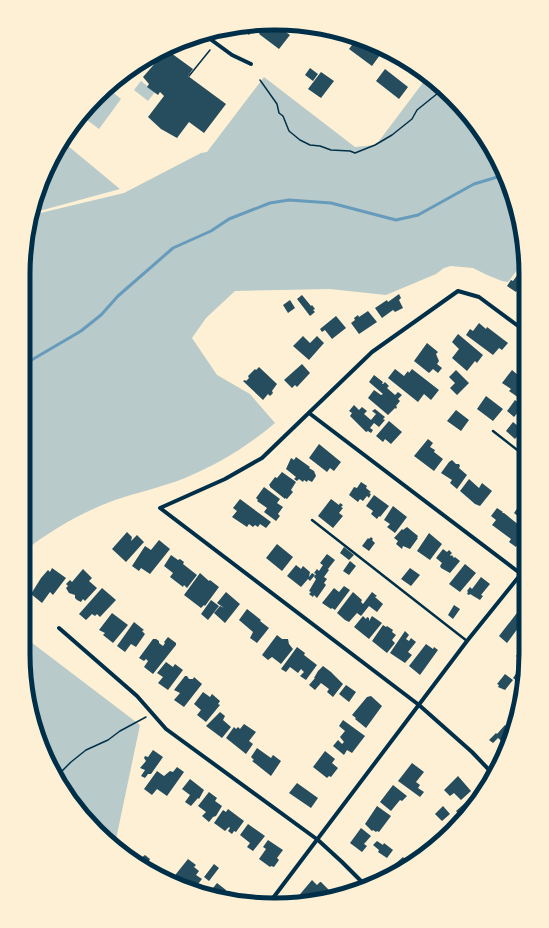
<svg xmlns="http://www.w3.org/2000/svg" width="549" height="928" viewBox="0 0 549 928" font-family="'PT Serif',serif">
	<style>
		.green { fill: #b9caca }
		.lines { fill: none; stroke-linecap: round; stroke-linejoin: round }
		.stream { stroke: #669bbc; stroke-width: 3 }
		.building { fill: #264d5e }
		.path { stroke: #003049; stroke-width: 1.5 }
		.service { stroke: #003049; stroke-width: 2.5 }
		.minor { stroke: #003049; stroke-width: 4 }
		.rim { fill: none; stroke: #003049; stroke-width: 5 }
	</style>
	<rect width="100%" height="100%" fill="#fdf0d5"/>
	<path class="green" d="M 428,76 L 452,97 L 492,149 L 513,194 L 525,260 L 508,282 L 502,281 L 487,275 L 473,268 L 451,266 L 444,268 L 436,274 L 386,295 L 330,289 L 235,291 L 206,318 L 192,338 L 217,375 L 250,394 L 275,423 C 248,446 219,464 185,478 C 163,487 138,492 115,500 C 82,512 51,530 23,552 L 24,258 L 32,215 L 124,193 L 201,153 L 207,152 L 264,77 L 355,147 L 376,145 Z
		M 141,81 L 155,92 L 148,101 L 134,90 Z
		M 110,90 L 121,99 L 99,129 L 83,117 Z
		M 62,141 L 120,189 L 32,213 L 36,194 Z
		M 23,636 L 140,725 L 115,844 L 75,806 L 36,734 L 23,654 Z"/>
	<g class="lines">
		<path class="stream" d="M 23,365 L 81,331 L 101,315 L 118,296 L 173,248 L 211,231 L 229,219 L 270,203 L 289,200 L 331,203 L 396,220 L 418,215 L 474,184 L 504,175"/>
	</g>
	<path class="building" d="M 240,28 L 254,28 L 249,35 Z
		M 263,28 L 280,28 L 290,35 L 279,49 L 259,34 Z
		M 320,28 L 323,28 L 338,34 L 334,39 Z
		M 355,41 L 370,47 L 380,55 L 372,66 L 349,49 Z
		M 171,53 L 193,69 L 188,76 L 226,104 L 204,133 L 189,122 L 177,138 L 161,129 L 148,117 L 164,96 L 160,92 L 158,95 L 147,87 L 149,84 L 143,77 L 157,61 L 156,59 L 160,56 L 166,57 Z
		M 310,68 L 318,74 L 313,81 L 305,75 Z
		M 385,69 L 408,87 L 399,99 L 376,81 Z
		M 321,72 L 334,81 L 321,98 L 308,89 Z
		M 525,264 L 525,290 L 520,286 L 516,292 L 507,286 L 511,280 L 513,281 Z
		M 399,294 L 401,298 L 399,300 L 403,308 L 395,312 L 393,310 L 382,318 L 375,308 L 387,300 L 388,302 Z
		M 302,295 L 311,306 L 312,305 L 315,309 L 313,310 L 315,312 L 310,316 L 297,299 Z
		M 290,300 L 295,308 L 288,313 L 283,305 Z
		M 368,311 L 377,322 L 359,334 L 351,323 L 355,320 L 354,318 L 358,315 L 359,317 Z
		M 336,316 L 346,328 L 332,339 L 325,330 L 322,332 L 320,329 Z
		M 479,323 L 486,329 L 487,327 L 508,343 L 502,350 L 499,348 L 493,355 L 466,335 L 470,329 L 473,331 Z
		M 458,334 L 483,355 L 477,363 L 475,361 L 467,371 L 452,358 L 459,349 L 452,342 Z
		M 303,336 L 310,343 L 317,336 L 324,343 L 309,360 L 293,346 Z
		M 427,343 L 438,352 L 436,354 L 439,361 L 437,364 L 442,368 L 438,373 L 433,369 L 429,373 L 414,361 Z
		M 302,364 L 310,373 L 297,387 L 295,385 L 292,388 L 284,380 Z
		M 259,367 L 277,384 L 272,391 L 273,393 L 270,396 L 268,394 L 263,400 L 243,381 L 245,380 L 246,381 L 249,378 L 248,376 L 255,369 L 256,370 Z
		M 395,369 L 404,376 L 408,371 L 409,373 L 412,369 L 439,390 L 431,400 L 424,394 L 418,402 L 388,378 Z
		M 456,370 L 469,383 L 457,395 L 450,388 L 455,383 L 449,377 Z
		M 512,370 L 525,381 L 525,390 L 519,398 L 509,391 L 511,389 L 502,383 Z
		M 374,375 L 383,382 L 382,384 L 383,384 L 385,382 L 389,386 L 387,388 L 395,395 L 398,392 L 402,395 L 398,399 L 400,401 L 396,406 L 397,407 L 396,409 L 395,408 L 388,415 L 368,398 L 374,390 L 381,395 L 383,394 L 369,382 Z
		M 486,396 L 503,409 L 493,421 L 477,409 Z
		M 515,400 L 523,406 L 514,417 L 507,411 Z
		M 354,405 L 359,410 L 362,407 L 367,411 L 364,414 L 371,420 L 376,414 L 372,411 L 375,409 L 385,417 L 383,419 L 385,420 L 379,427 L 374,423 L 370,428 L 373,430 L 371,433 L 368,431 L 366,432 L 350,416 L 352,413 L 349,411 Z
		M 456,410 L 469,420 L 461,431 L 447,421 Z
		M 389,421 L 402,432 L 391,444 L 385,439 L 383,442 L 376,436 Z
		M 513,422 L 523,430 L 515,439 L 506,431 Z
		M 428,439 L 433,443 L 430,447 L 435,450 L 434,452 L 443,459 L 434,471 L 414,456 Z
		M 319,444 L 341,462 L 334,471 L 330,468 L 327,472 L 309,458 Z
		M 296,457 L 310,467 L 309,468 L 314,471 L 316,476 L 312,482 L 308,480 L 307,482 L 304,480 L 303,482 L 299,479 L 297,481 L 294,479 L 296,477 L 286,469 L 291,458 L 294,460 Z
		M 452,460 L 456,464 L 459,464 L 460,466 L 459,468 L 467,475 L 457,489 L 450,483 L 452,480 L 441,473 L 449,462 Z
		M 282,472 L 296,482 L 291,490 L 293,492 L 287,499 L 285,498 L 285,499 L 270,487 L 270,486 L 269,485 L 275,477 L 277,478 Z
		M 469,479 L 479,488 L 482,483 L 492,491 L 480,506 L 475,504 L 460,491 Z
		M 361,482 L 367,486 L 366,488 L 371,492 L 369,493 L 371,494 L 369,498 L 367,496 L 363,501 L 360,499 L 358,502 L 349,495 L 354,487 L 357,488 Z
		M 264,487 L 280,499 L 277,503 L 283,507 L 278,514 L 280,516 L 276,521 L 264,512 L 267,508 L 257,501 L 258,500 L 256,498 Z
		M 374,495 L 389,506 L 380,517 L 379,516 L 377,519 L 371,514 L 373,511 L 366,506 Z
		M 240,499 L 271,522 L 266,528 L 260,524 L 258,527 L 255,525 L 253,527 L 249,524 L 247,527 L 232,517 L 237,511 L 233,508 Z
		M 331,499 L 339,505 L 340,503 L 343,505 L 341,507 L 343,508 L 339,513 L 343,516 L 333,528 L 318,516 Z
		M 521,503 L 525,506 L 525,522 L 514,513 Z
		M 393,506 L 407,517 L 395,533 L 387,527 L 390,524 L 384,520 Z
		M 497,508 L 503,512 L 502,513 L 504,513 L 525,530 L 519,538 L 521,540 L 516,547 L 509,542 L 511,539 L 492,525 L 496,520 L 491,516 Z
		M 407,527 L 418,536 L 417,538 L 418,538 L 410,549 L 403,546 L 402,549 L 396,544 L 398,541 L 394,538 L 402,529 L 403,530 Z
		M 127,532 L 132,537 L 131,541 L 137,535 L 144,542 L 126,562 L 112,549 Z
		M 429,533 L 442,544 L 430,560 L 417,551 Z
		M 371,537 L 373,539 L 372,540 L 375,543 L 369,551 L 362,546 L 368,538 L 369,539 Z
		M 159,540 L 170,549 L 150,574 L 141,568 L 139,571 L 132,566 L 145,546 L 151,550 Z
		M 277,544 L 293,557 L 282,571 L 266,558 Z
		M 344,547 L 354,555 L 349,560 L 340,553 Z
		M 443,549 L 447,552 L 449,550 L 452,553 L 450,555 L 451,556 L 452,555 L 454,558 L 455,557 L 460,561 L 450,573 L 441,568 L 440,566 L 442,563 L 436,558 Z
		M 327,554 L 335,560 L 328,569 L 320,563 Z
		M 171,555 L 178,560 L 180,559 L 184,562 L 183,564 L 197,575 L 187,588 L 184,585 L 183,587 L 170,577 L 173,573 L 164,566 Z
		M 350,561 L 356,566 L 349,575 L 343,571 Z
		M 465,564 L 476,573 L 460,592 L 449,584 Z
		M 296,565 L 301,569 L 303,566 L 310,572 L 309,577 L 312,573 L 315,575 L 310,581 L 308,579 L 301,587 L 287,576 Z
		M 323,565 L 329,570 L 324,577 L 327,579 L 324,583 L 326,585 L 317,598 L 314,595 L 313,597 L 309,594 L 311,592 L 309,591 L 316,579 L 314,577 L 316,574 L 314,573 L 317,569 L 319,571 Z
		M 52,568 L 66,578 L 53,595 L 50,592 L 42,603 L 31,594 L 41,578 L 48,570 L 50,572 Z
		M 410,568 L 420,575 L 411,586 L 401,579 Z
		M 83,569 L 92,578 L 89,581 L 97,588 L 85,601 L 83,599 L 81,602 L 77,600 L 75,598 L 75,595 L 69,593 L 66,588 L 68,586 L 66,584 L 70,580 L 72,582 Z
		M 200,573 L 209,581 L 210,580 L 219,587 L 205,606 L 204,605 L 201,608 L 184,595 Z
		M 481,577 L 490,584 L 481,595 L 483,596 L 480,600 L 470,594 L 469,595 L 467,594 L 468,592 L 467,591 L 470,587 L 472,589 Z
		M 344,586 L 350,590 L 335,610 L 332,608 L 331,609 L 322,603 L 334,588 L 339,592 Z
		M 102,588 L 116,600 L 100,617 L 97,614 L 95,616 L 92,614 L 86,620 L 79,614 Z
		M 226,592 L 240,604 L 225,623 L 214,613 L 220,606 L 224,608 L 217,603 Z
		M 353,592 L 362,600 L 361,602 L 363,604 L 372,592 L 377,596 L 375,597 L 383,604 L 377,612 L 369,606 L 361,616 L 357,613 L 349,622 L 345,620 L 337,613 Z
		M 211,600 L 219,606 L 208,620 L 201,614 Z
		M 454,605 L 460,609 L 453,619 L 448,615 Z
		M 247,609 L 261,620 L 260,621 L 269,628 L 257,643 L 250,638 L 253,632 L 239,620 Z
		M 520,609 L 525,613 L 525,628 L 521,624 L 507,643 L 499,636 Z
		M 112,613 L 128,625 L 113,643 L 103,635 L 105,633 L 99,630 Z
		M 363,616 L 366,619 L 367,617 L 369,618 L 369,621 L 372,616 L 382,623 L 369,639 L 354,627 Z
		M 134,622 L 144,630 L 142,631 L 145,634 L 136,647 L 131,644 L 125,652 L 117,646 Z
		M 383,625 L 386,627 L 387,626 L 393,630 L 392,632 L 396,635 L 392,640 L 395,643 L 387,653 L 372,641 Z
		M 405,631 L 409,635 L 406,639 L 409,641 L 411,638 L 416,642 L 408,652 L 412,655 L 405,663 L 390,653 Z
		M 277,635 L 282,639 L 288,639 L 289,644 L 293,649 L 281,664 L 272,657 L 268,660 L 262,655 Z
		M 168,637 L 176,643 L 176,645 L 153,674 L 144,667 L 148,661 L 146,659 L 144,661 L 139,658 L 153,639 L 156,639 L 159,641 L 159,643 L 163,646 L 165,643 L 164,642 Z
		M 426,644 L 433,649 L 434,647 L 438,650 L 420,675 L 409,666 Z
		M 525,645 L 525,662 L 523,663 L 516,656 Z
		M 297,647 L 305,653 L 304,655 L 317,665 L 306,680 L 300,676 L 304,672 L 301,669 L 298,673 L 290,667 L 286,672 L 281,669 Z
		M 166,662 L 173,667 L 175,664 L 183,670 L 168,690 L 158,683 L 163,677 L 157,673 Z
		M 323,666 L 331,672 L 343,684 L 333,697 L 327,692 L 329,689 L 321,683 L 315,690 L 309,685 L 315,678 L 314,678 L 318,671 Z
		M 518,671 L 524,676 L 522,685 L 513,678 Z
		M 505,674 L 513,680 L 505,690 L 498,687 L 499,685 L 497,684 Z
		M 185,676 L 187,676 L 189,679 L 193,679 L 194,677 L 202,684 L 184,707 L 174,700 L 180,693 L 174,690 Z
		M 346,685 L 356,692 L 349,702 L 339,694 Z
		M 203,692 L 210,697 L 212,694 L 220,701 L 218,704 L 220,705 L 206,722 L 197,715 L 201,710 L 194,704 Z
		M 371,696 L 382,706 L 366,728 L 355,719 L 356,718 L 352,715 L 367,697 Z
		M 220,712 L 225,716 L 223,720 L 231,727 L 222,738 L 206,726 Z
		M 343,720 L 365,736 L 352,753 L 347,750 L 344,755 L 333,746 L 338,740 L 342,744 L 344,742 L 340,737 L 345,731 L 339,726 Z
		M 244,724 L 256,732 L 249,741 L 253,744 L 246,754 L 226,738 L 234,727 L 236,729 L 238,727 L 240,729 Z
		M 511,724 L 514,727 L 513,734 L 507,746 L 498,738 L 493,743 L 489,740 L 496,733 L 497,734 L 505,725 L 508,727 Z
		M 257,748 L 271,758 L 273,755 L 281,761 L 271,776 L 252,761 L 254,760 L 251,757 Z
		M 153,750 L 163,757 L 151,774 L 148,774 L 145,778 L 141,776 L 145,770 L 140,768 L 146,761 L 144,758 L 145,756 L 148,757 Z
		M 325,751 L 335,759 L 332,763 L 338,768 L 331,777 L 329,776 L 327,778 L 313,767 Z
		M 412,763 L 424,772 L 416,782 L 420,785 L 418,788 L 424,792 L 420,797 L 398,781 Z
		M 177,767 L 184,772 L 167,796 L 157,789 L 152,795 L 144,789 L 157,771 L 164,776 L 170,771 L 173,772 Z
		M 458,776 L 471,791 L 461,800 L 454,793 L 450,796 L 444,790 Z
		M 190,779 L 204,790 L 199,799 L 198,798 L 191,806 L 185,802 L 190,795 L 182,789 Z
		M 297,783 L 318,798 L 311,808 L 289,793 Z
		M 393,785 L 407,796 L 402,801 L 400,800 L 391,811 L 380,802 Z
		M 209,792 L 217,798 L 215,801 L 222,806 L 216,816 L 213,817 L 209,822 L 202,816 L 206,812 L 198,806 Z
		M 474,795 L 478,799 L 461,817 L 456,811 Z
		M 377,806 L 391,816 L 379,832 L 377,831 L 376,832 L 373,830 L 372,831 L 365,824 Z
		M 443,806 L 450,814 L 442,821 L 435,814 Z
		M 228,809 L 244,821 L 236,832 L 234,831 L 232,834 L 228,831 L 230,828 L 229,827 L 225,831 L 214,823 L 223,810 L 226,812 Z
		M 248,824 L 265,836 L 253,851 L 247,847 L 250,843 L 240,835 Z
		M 361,828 L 371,836 L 364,844 L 367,846 L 362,852 L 350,843 Z
		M 268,840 L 283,850 L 277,858 L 279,860 L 274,867 L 271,866 L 270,867 L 259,859 L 266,849 L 263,847 Z
		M 377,841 L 383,845 L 384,843 L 393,850 L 387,858 L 378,852 L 379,850 L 373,845 Z
		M 135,853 L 141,858 L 145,855 L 150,859 L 148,863 L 157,870 L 155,872 L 135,862 L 130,858 Z
		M 403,857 L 409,864 L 392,874 L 388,870 Z
		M 188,859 L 196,865 L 194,867 L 199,871 L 196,875 L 202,879 L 194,889 L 185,883 L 184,885 L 172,879 Z
		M 214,864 L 219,868 L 209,881 L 204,877 Z
		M 312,880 L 317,885 L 320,882 L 321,882 L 330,891 L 323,897 L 314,899 L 312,898 L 309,900 L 300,902 L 296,899 Z
		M 217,883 L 226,890 L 220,897 L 209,896 L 197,891 L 201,887 L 209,893 Z
		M 229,891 L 237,897 L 236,899 L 224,898 Z"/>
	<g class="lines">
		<path class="path" d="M 189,76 L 210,50
			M 260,80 L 277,104 L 279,113 L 283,116 L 289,131 L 300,140 L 310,145 L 320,146 L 331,150 L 350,151 L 355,153 L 375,145 L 392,135 L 412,119 L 417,110 L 443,89
			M 58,775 L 71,762 L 86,750 L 108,740 L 120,731 L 146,717"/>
		<path class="service" d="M 493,431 L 525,456
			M 312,520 L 467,641"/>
		<path class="minor" d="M 206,36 L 232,55 L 251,64
			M 309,413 L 525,577
			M 59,628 L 137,696 L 166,729 L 318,840 L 342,862 L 367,887
			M 493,774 L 472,752 L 419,705 L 160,508 L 225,479 L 262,458 L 372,352 L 458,291 L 479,297 L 525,331
			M 270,902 L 467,641 L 525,569"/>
	</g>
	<path d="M0 0H549V928H0ZM274 30H275A244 244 0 0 1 519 274V654A244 244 0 0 1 275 898H274A244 244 0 0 1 30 654V274A244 244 0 0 1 274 30Z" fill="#fdf0d5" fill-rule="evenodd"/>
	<path class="rim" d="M274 30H275A244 244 0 0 1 519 274V654A244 244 0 0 1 275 898H274A244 244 0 0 1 30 654V274A244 244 0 0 1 274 30Z"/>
</svg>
